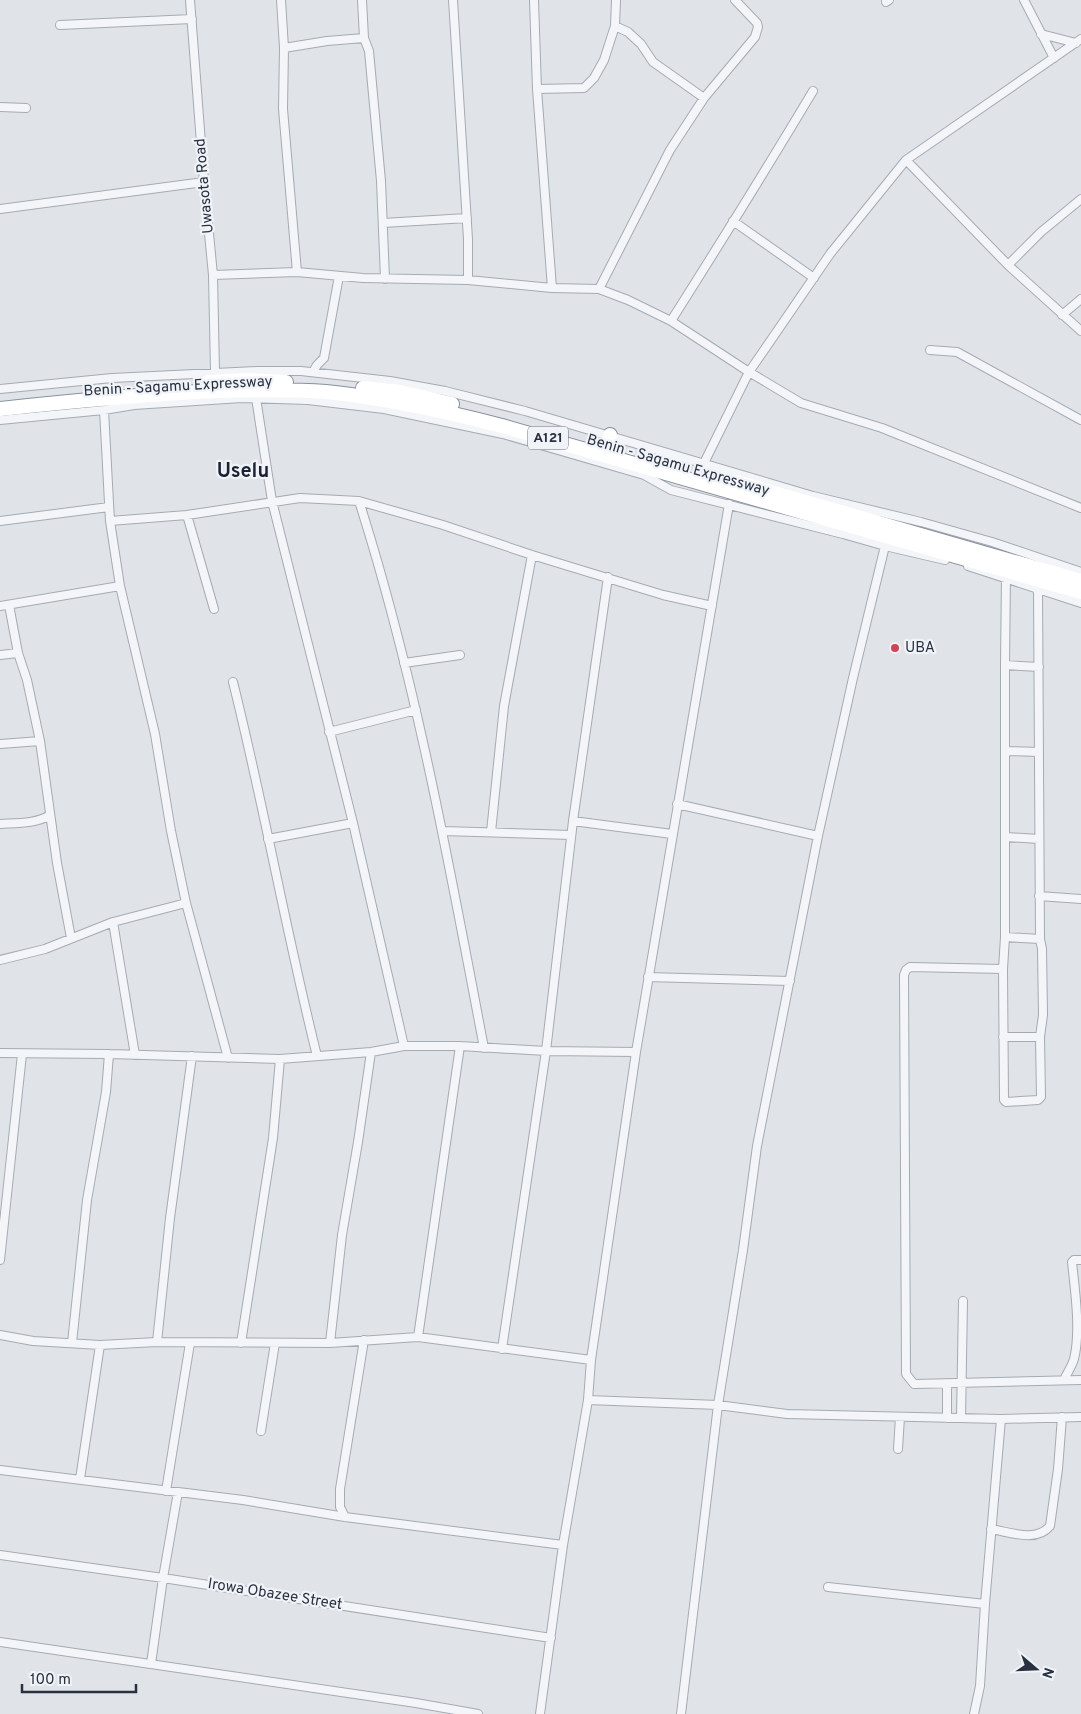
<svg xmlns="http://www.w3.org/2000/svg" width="1081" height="1714" viewBox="0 0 1081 1714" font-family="Overpass,sans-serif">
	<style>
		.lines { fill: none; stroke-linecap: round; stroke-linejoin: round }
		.street-casing { stroke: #a5abb3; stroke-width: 10 }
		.highway-casing { stroke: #8891a0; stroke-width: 16 }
		.street { stroke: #f3f5f8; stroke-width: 8 }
		.highway { stroke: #fff; stroke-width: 14 }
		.poi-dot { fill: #d04457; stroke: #f0f3f7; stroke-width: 2 }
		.labels { text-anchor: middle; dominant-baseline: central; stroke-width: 4.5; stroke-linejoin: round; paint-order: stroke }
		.shield { fill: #f0f3f7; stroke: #656b78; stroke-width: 1 }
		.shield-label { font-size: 14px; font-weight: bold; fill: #293141 }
		.street-label { font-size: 15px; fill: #293141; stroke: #f0f3f7 }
		.poi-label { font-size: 15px; fill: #293141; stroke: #f0f3f7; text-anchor: start }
		.district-label { font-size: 20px; font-weight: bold; fill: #1b2232; stroke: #f0f3f7 }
	</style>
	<rect width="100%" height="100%" fill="#e0e4e9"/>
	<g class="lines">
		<defs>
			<path id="street" d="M 190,0 L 204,182 L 213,275 L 215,372
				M 281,0 L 284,48 L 283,109 L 297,272
				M 362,0 L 364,38 L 369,51 L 381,181 L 385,279
				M 453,0 L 468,239 L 468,280
				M 534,0 L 537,89 L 552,288
				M 1024,0 L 1054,58
				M 886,2 L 889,0
				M 60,25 L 192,19
				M 615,26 L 628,32 L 641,44 L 653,62 L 704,98
				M 1041,34 L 1076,43
				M 284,48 L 327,41 L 364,38
				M 537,89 L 584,88 L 594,78 L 604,60 L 615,26 L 616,0
				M 0,107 L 26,108
				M 906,160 L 1008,265 L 1081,331
				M 0,209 L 204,182
				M 733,221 L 814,278
				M 383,223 L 467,218
				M 1008,265 L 1041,232 L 1081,199
				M 213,275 L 297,272 L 363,278 L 468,280 L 552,288 L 599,289 L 628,300 L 671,321 L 749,372 L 801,403 L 882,428 L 1081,508
				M 599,289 L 670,150 L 704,98 L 755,37 L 758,27 L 757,23 L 735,0
				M 1062,315 L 1081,299
				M 671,321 C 719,245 767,168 813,91
				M 930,350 L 957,352 L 1081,420
				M 313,372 L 317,365 L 324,358 L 339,276
				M 0,389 L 112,378 L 257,371 L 301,371 L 390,381 L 445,391 L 525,411 L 813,496 L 921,522 L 992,542 L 1081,572
				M 256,398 L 272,501 L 353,823 L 404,1046
				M 104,410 L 110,521 L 120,586 L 155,734 L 171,831 L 186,903 L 228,1058
				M 0,420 L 104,410 L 134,405 L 242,398 L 308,400 L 384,409 L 503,434 L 644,475 L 671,490 L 843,534 L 885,546 L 945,560
				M 704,463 L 749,372 L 830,254 L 906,160 L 1081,39
				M 359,501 C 416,680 449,864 484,1048
				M 187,515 L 214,609
				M 0,521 L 109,507
				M 110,521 L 187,515 L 300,498 L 359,501 L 443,525 L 532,555 L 663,595 L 712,606
				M 968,566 L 1081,603
				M 1006,575 L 1005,665 L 1005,937 L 1003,969 L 1004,1100 L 1006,1102 L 1038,1100 L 1041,1097 L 1040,1037 L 1043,1015 L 1042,949 L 1040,939 L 1038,587
				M 9,605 L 18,653 L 27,680 L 40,741 L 57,863 L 71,938
				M 0,606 L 120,586
				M 0,655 L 18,653
				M 404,663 L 460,655
				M 1005,665 L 1039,667
				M 233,682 C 264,806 286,932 317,1056
				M 329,732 L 416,710
				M 0,744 L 40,741
				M 1006,751 L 1039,752
				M 677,804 L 818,836
				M 573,821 L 672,834
				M 0,824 C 16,823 36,824 50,815
				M 443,831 L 571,835
				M 491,832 L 504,706 L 532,555
				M 1006,837 L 1039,839
				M 268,839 L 353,823
				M 1039,896 L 1081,899
				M 113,922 L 135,1055
				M 1005,937 L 1040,939
				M 0,960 L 45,949 L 113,922 L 186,903
				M 1003,969 L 910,967 L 906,970 L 904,975 L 906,1374 L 914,1384 L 1081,1380
				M 648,977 L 790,981
				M 1003,1037 L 1040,1037
				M 0,1053 L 109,1054 L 280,1059 L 371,1052 L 404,1046 L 460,1046 L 546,1051 L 636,1052
				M 0,1260 L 22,1054
				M 0,1335 L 33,1341 L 100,1345 L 157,1342 L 330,1343 L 418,1337 L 591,1360
				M 418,1337 L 460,1046
				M 157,1342 L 170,1218 L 192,1056
				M 72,1343 L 87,1200 L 106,1092 L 109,1054
				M 241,1343 L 273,1138 L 280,1059
				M 330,1343 L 342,1235 L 358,1142 L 371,1052
				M 502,1349 L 546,1051 L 573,821 L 608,577
				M 1064,1380 C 1067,1373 1072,1366 1074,1359 C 1081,1331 1075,1291 1072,1262 L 1074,1260 L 1081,1260
				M 588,1400 L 718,1405 L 787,1414 L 1001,1419 L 1081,1417
				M 947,1418 L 947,1384
				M 961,1418 L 963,1301
				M 261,1431 L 275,1343
				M 898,1449 L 900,1417
				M 0,1470 L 243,1500 L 345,1517 L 563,1545
				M 80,1479 L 100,1345
				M 166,1491 L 190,1343
				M 345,1517 L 340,1507 L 340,1489 L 364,1340
				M 991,1529 C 1010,1532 1036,1543 1050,1526 L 1058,1469 L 1062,1417
				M 0,1555 L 163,1578 L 551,1638
				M 828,1587 L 985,1604
				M 0,1642 L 416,1703 L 478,1714
				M 151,1664 L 163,1578 L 178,1492
				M 540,1714 L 563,1545 L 588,1400 L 591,1360 L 636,1052 L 729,504
				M 681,1714 L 718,1405 L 743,1250 L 757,1146 L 818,836 L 853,678 L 885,546
				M 974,1714 L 980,1686 L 985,1604 L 1001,1419"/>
			<path id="highway" d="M 208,382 L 249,380 L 286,382
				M 363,388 L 400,392 L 452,404
				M 0,409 C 73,401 146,394 220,391 C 255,390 291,389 326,392 C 386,398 444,411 502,426 L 1081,592
				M 607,446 L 610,435
				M 736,482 L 1081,581"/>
		</defs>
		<use href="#street" class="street-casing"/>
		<use href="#highway" class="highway-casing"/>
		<use href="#street" class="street"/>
		<use href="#highway" class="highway"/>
	</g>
	<circle class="poi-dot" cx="895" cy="648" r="5"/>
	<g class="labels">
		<rect class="shield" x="528" y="426.5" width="40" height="23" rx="4"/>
		<g class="shield-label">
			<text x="548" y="438">A121</text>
		</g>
		<g class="street-label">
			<text transform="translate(205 186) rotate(-95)">Uwasota Road</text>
			<text transform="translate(178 387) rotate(-3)">Benin - Sagamu Expressway</text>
			<text transform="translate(678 466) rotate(16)">Benin - Sagamu Expressway</text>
			<text transform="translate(275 1595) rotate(9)">Irowa Obazee Street</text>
		</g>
		<g class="poi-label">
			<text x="905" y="648">UBA</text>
		</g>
		<g class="district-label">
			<text x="243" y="472">Uselu</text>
		</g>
	</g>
	<g transform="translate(1036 1669) rotate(109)" stroke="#f0f3f7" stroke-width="4" paint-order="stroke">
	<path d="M0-4L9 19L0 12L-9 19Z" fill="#293141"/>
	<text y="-8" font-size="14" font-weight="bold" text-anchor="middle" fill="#293141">N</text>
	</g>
	<path d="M22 1684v8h114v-8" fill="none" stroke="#293141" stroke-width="2.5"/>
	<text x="30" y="1684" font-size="15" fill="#293141" stroke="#f0f3f7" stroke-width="4" paint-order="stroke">100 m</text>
</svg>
